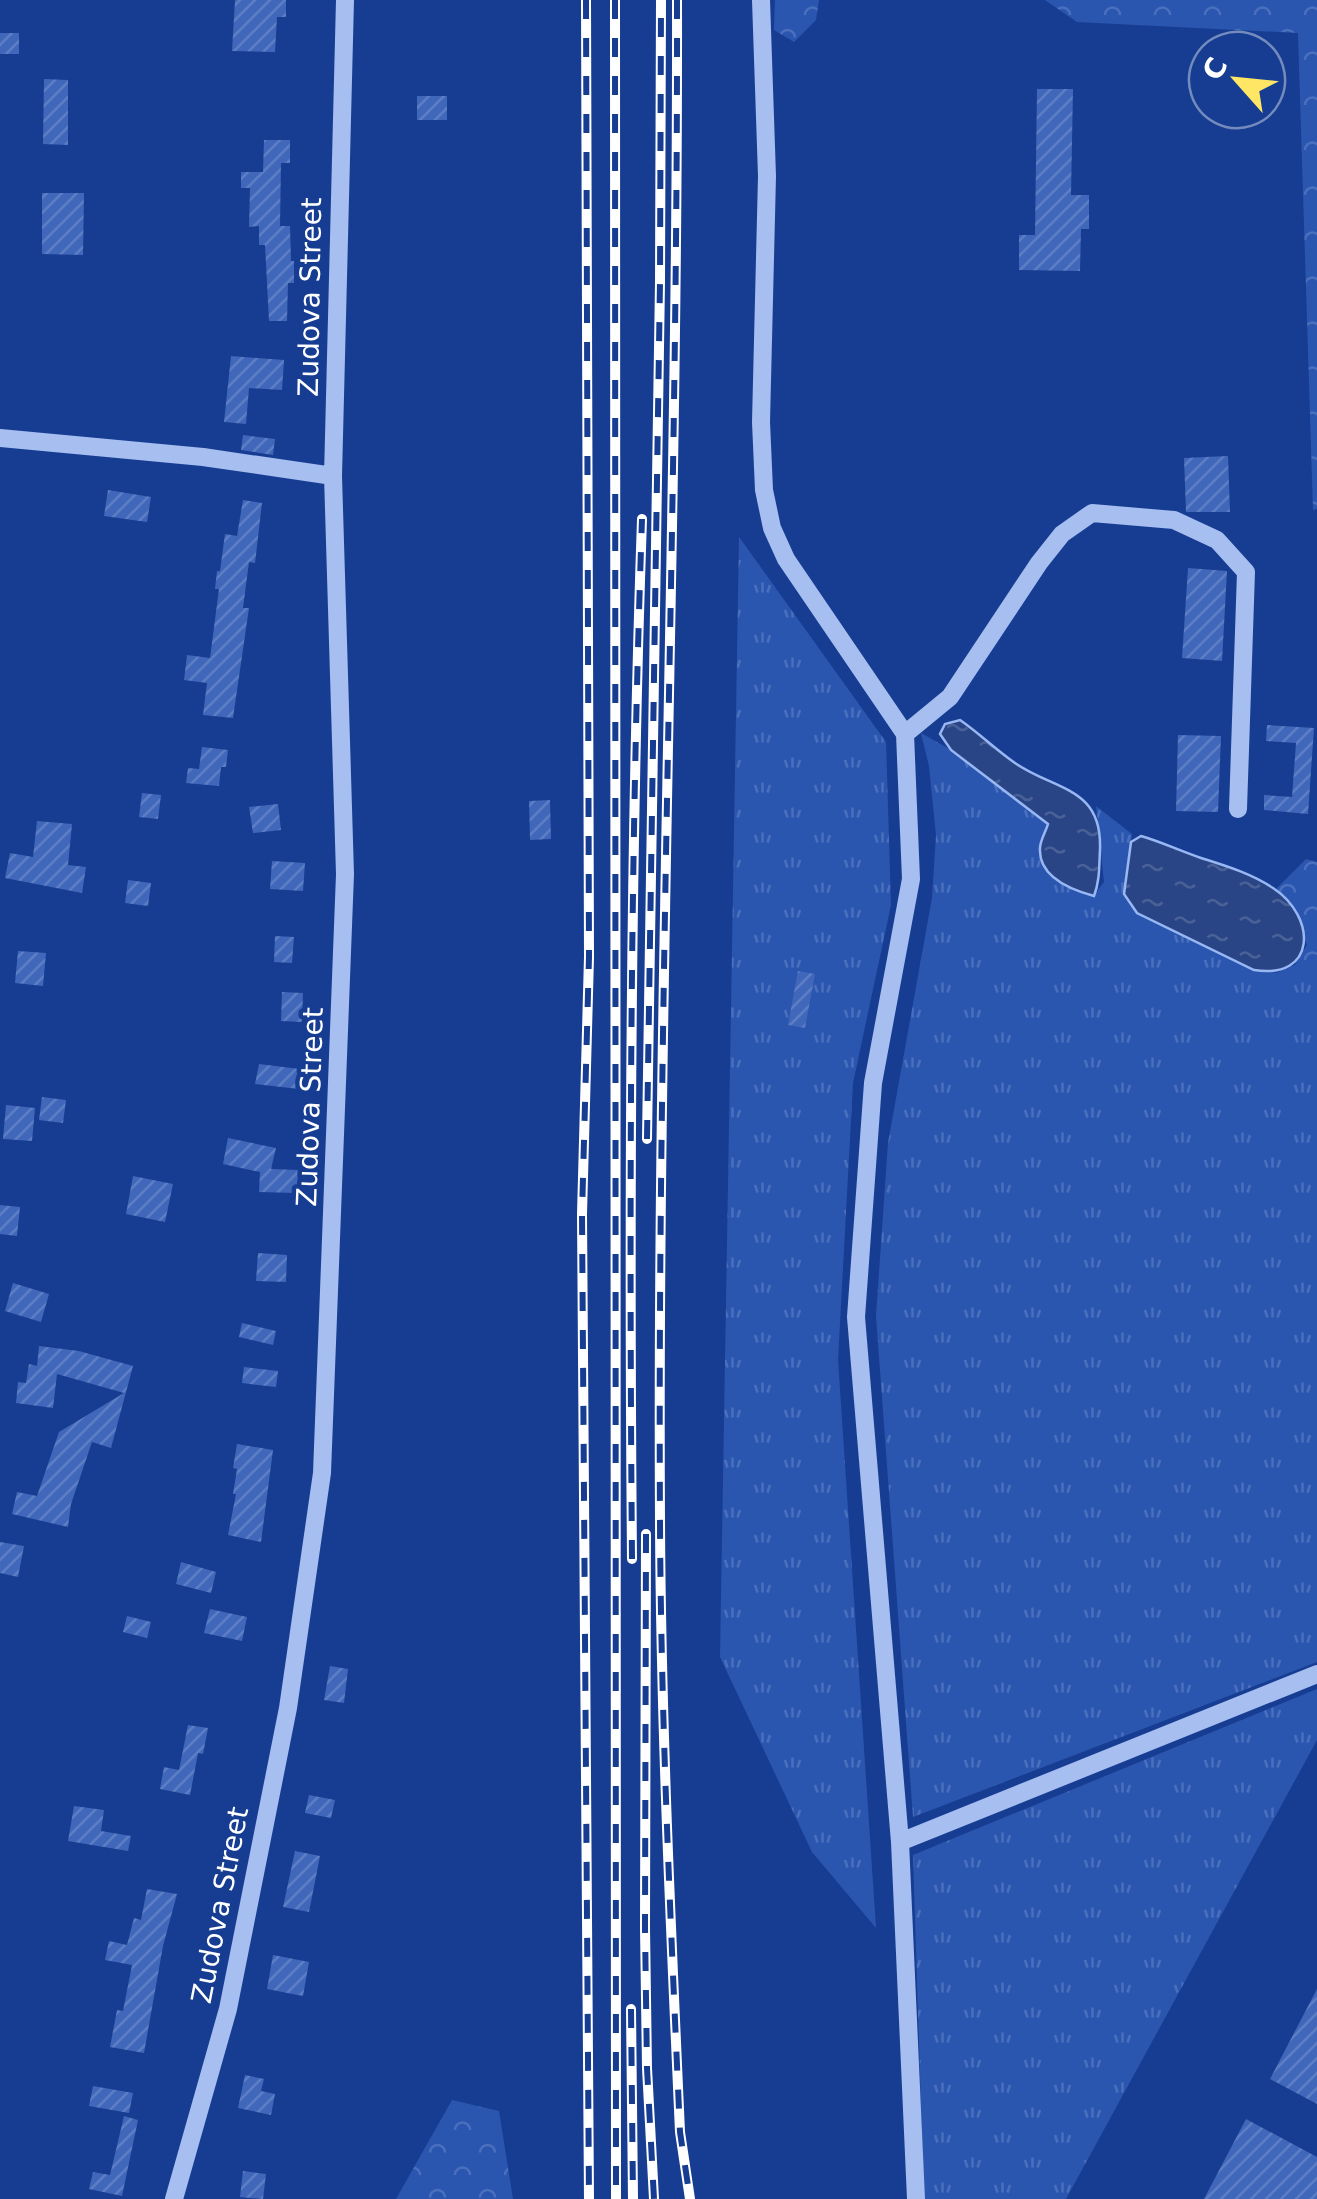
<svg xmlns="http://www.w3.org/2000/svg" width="1317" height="2199" viewBox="0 0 1317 2199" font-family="'DejaVu Sans',sans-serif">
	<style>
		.grass { fill: url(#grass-tufts) }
		.forest { fill: url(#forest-crowns) }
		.water { fill: url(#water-ripples); stroke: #98b7f3; stroke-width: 2.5 }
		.building { fill: url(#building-hatch) }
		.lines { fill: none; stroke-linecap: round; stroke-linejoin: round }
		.minor { stroke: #a6bef0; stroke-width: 18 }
		.rail-casing { stroke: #fff; stroke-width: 10 }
		.rail { stroke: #173d92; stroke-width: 6; stroke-dasharray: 19; stroke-linecap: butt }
		.labels { text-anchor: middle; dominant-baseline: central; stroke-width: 9; stroke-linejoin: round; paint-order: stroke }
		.street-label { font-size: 28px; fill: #fff; stroke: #173d92 }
	</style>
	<defs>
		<pattern id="grass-tufts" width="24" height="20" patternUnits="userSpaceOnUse" patternTransform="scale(2.5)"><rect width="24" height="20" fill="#2a56b0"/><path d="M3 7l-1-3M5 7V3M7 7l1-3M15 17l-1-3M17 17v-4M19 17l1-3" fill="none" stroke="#4a6fbc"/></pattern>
		<pattern id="forest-crowns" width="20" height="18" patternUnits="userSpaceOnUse" patternTransform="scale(2.5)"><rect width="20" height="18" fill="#2a56b0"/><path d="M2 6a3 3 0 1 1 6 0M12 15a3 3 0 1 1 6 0" fill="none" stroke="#4a6fbc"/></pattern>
		<pattern id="water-ripples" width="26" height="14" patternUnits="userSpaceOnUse" patternTransform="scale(2.5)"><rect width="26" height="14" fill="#294585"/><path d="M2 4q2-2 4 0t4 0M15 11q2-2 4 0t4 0" fill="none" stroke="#496197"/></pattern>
		<pattern id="building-hatch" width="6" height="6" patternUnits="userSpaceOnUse" patternTransform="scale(2.5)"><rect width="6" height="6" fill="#4067b9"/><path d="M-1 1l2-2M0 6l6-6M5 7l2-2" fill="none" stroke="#5d7ec4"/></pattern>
	</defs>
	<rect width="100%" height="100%" fill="#173d92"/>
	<path class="grass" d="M 739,537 L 886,742 L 891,905 L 853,1083 L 838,1360 L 876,1928 L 812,1852 L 720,1657 Z
		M 921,733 L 951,750 L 1049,824 L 1040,847 L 1094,895 L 1104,882 L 1096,806 L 1132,834 L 1123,895 L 1137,913 L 1276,973 L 1317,955 L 1317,1662 L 913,1817 L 876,1316 L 888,1143 L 932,898 L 936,835 L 929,766 Z
		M 1317,1689 L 1317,1740 L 1066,2199 L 924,2199 L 913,1855 Z"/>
	<path class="forest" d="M 775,0 L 819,0 L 816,20 L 794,42 L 774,30 Z
		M 1045,0 L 1317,0 L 1317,509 L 1313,510 L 1298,33 L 1077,22 Z
		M 1306,859 L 1317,862 L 1317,955 L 1295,965 L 1307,945 L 1295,909 L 1275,890 Z
		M 452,2100 L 499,2111 L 513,2199 L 396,2199 Z"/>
	<path class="water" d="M 960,720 C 979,733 996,750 1015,763 C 1056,791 1102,787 1100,849 C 1099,866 1100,880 1094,896 C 1072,890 1038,877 1040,848 C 1040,841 1046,831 1048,824 L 951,750 L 940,734 L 945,724 Z
		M 1141,836 C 1162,842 1180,851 1201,858 C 1226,866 1250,873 1273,888 C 1317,917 1317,980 1254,970 L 1137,913 L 1124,894 L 1131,842 Z"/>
	<path class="building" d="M 235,0 L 286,0 L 286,17 L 277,17 L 275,52 L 232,51 Z
		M 0,33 L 19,33 L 19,54 L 0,54 Z
		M 44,79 L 68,80 L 68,145 L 43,144 Z
		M 1037,89 L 1073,89 L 1071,195 L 1089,195 L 1089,229 L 1081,229 L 1080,271 L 1019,270 L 1019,235 L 1035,235 Z
		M 417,96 L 447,96 L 447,120 L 417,120 Z
		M 264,140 L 290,140 L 290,163 L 281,163 L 280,226 L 290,226 L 291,261 L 294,261 L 294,283 L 288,283 L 287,321 L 269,321 L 265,245 L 259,245 L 259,226 L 249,227 L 250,188 L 241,188 L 241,172 L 263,172 Z
		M 42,193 L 84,193 L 83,255 L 42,254 Z
		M 231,356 L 284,360 L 282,390 L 249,388 L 246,424 L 224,422 Z
		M 243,435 L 275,439 L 273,455 L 241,450 Z
		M 1228,456 L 1230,512 L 1186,512 L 1184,458 Z
		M 108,490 L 151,497 L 147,522 L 104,516 Z
		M 243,500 L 262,503 L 255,563 L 249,562 L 243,608 L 249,608 L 233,718 L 203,715 L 207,683 L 184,680 L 187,655 L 210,658 L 219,589 L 215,589 L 217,571 L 220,571 L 225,534 L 237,536 Z
		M 1188,568 L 1227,571 L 1222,661 L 1182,658 Z
		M 1267,725 L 1314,728 L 1308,814 L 1264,810 L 1264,795 L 1292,797 L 1296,743 L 1266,741 Z
		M 1178,735 L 1221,736 L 1218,812 L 1176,811 Z
		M 202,747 L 228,750 L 226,767 L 221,767 L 219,786 L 186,783 L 188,768 L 199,769 Z
		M 142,793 L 161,795 L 158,819 L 139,817 Z
		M 550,800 L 551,839 L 530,840 L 529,801 Z
		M 278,804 L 281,830 L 253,833 L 249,807 Z
		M 37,821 L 72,824 L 68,865 L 86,867 L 82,893 L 5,878 L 10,853 L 33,857 Z
		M 272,861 L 305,863 L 303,891 L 270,889 Z
		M 128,880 L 151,883 L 148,906 L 125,903 Z
		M 275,936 L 294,937 L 292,963 L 274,962 Z
		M 18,951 L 46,953 L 43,986 L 15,983 Z
		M 798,971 L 815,974 L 805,1028 L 788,1025 Z
		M 282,992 L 303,993 L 302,1022 L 281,1021 Z
		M 259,1064 L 300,1069 L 299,1089 L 255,1084 Z
		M 42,1097 L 66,1100 L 63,1123 L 39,1120 Z
		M 6,1105 L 35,1108 L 32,1141 L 3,1139 Z
		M 228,1138 L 276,1148 L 271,1169 L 298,1170 L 297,1193 L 259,1192 L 260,1172 L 223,1164 Z
		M 133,1176 L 173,1184 L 165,1222 L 126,1214 Z
		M 0,1205 L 20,1207 L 17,1236 L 0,1234 Z
		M 258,1253 L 287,1255 L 286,1282 L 256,1281 Z
		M 13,1283 L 49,1294 L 41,1322 L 5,1311 Z
		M 242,1323 L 276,1331 L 273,1345 L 239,1337 Z
		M 39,1346 L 79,1351 L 133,1366 L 111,1448 L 92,1442 L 71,1504 L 68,1527 L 12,1514 L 17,1492 L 37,1496 L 59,1432 L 124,1393 L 57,1374 L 53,1408 L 16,1403 L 18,1382 L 26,1383 L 29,1364 L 37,1366 Z
		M 244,1367 L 278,1371 L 276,1387 L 242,1383 Z
		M 237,1444 L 273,1450 L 261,1542 L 228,1535 L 236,1494 L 233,1494 L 237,1469 L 233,1468 Z
		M 0,1542 L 24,1546 L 18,1577 L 0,1573 Z
		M 181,1562 L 216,1572 L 211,1593 L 176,1584 Z
		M 210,1609 L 247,1617 L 242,1641 L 204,1633 Z
		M 127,1616 L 151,1622 L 147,1638 L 123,1632 Z
		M 330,1666 L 348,1669 L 344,1703 L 324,1700 Z
		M 188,1725 L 208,1728 L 203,1754 L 198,1753 L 190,1795 L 160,1789 L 164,1767 L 179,1770 Z
		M 309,1795 L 335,1800 L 331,1818 L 305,1813 Z
		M 74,1806 L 104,1810 L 101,1831 L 131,1836 L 128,1851 L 68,1841 Z
		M 295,1851 L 320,1856 L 309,1912 L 283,1907 Z
		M 147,1889 L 177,1894 L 163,1946 L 144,2053 L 110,2047 L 117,2010 L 123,2011 L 132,1965 L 105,1960 L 109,1941 L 127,1945 L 134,1918 L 141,1920 Z
		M 273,1955 L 309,1962 L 303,1996 L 267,1989 Z
		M 1317,1989 L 1317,2104 L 1270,2079 Z
		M 245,2075 L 264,2079 L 261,2091 L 275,2094 L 271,2115 L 238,2108 Z
		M 93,2086 L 133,2093 L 129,2113 L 89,2106 Z
		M 124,2116 L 138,2120 L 122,2196 L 89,2189 L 93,2172 L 110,2175 Z
		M 1246,2119 L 1317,2157 L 1317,2199 L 1204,2199 Z
		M 243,2171 L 266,2174 L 263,2199 L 240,2197 Z"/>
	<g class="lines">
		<path class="minor" d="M 761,0 L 767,176 L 761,422 L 764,490 L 772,528 L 786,559 L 905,734 L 911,879 L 873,1083 L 856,1317 L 900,1842 L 916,2199
			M 0,438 L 203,457 L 333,476
			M 905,734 L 950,697 L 1039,563 L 1062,534 L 1092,513 L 1174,520 L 1217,540 L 1246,572 L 1238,809
			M 900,1842 L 1317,1674
			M 174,2199 L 228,2009 L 288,1708 L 322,1473 L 345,874 L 333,476 L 345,0"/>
		<defs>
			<path id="rail" d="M 586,0 L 589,957 L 582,1214 L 589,2199
				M 615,0 L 616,2199
				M 677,0 C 678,507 657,1014 660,1522 C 661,1725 671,1929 680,2132 L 690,2199
				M 647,1139 L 660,282 L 661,0
				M 646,1534 L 645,1928 L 647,2068 L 654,2199
				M 632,1559 C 629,1213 630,865 642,519
				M 631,2009 L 633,2199"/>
		</defs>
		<use href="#rail" class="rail-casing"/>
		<use href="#rail" class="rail"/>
	</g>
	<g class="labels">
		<g class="street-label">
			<text transform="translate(310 297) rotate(-89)">Zudova Street</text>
			<text transform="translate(310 1107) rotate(-88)">Zudova Street</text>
			<text transform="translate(220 1905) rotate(-79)">Zudova Street</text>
		</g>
	</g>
	<g transform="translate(1237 80) rotate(297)"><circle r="48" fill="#173d92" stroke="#748bbe" stroke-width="2.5"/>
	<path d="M0-8L18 38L0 25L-18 38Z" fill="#ffe665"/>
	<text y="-15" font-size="28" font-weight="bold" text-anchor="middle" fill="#ffffff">С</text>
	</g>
</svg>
